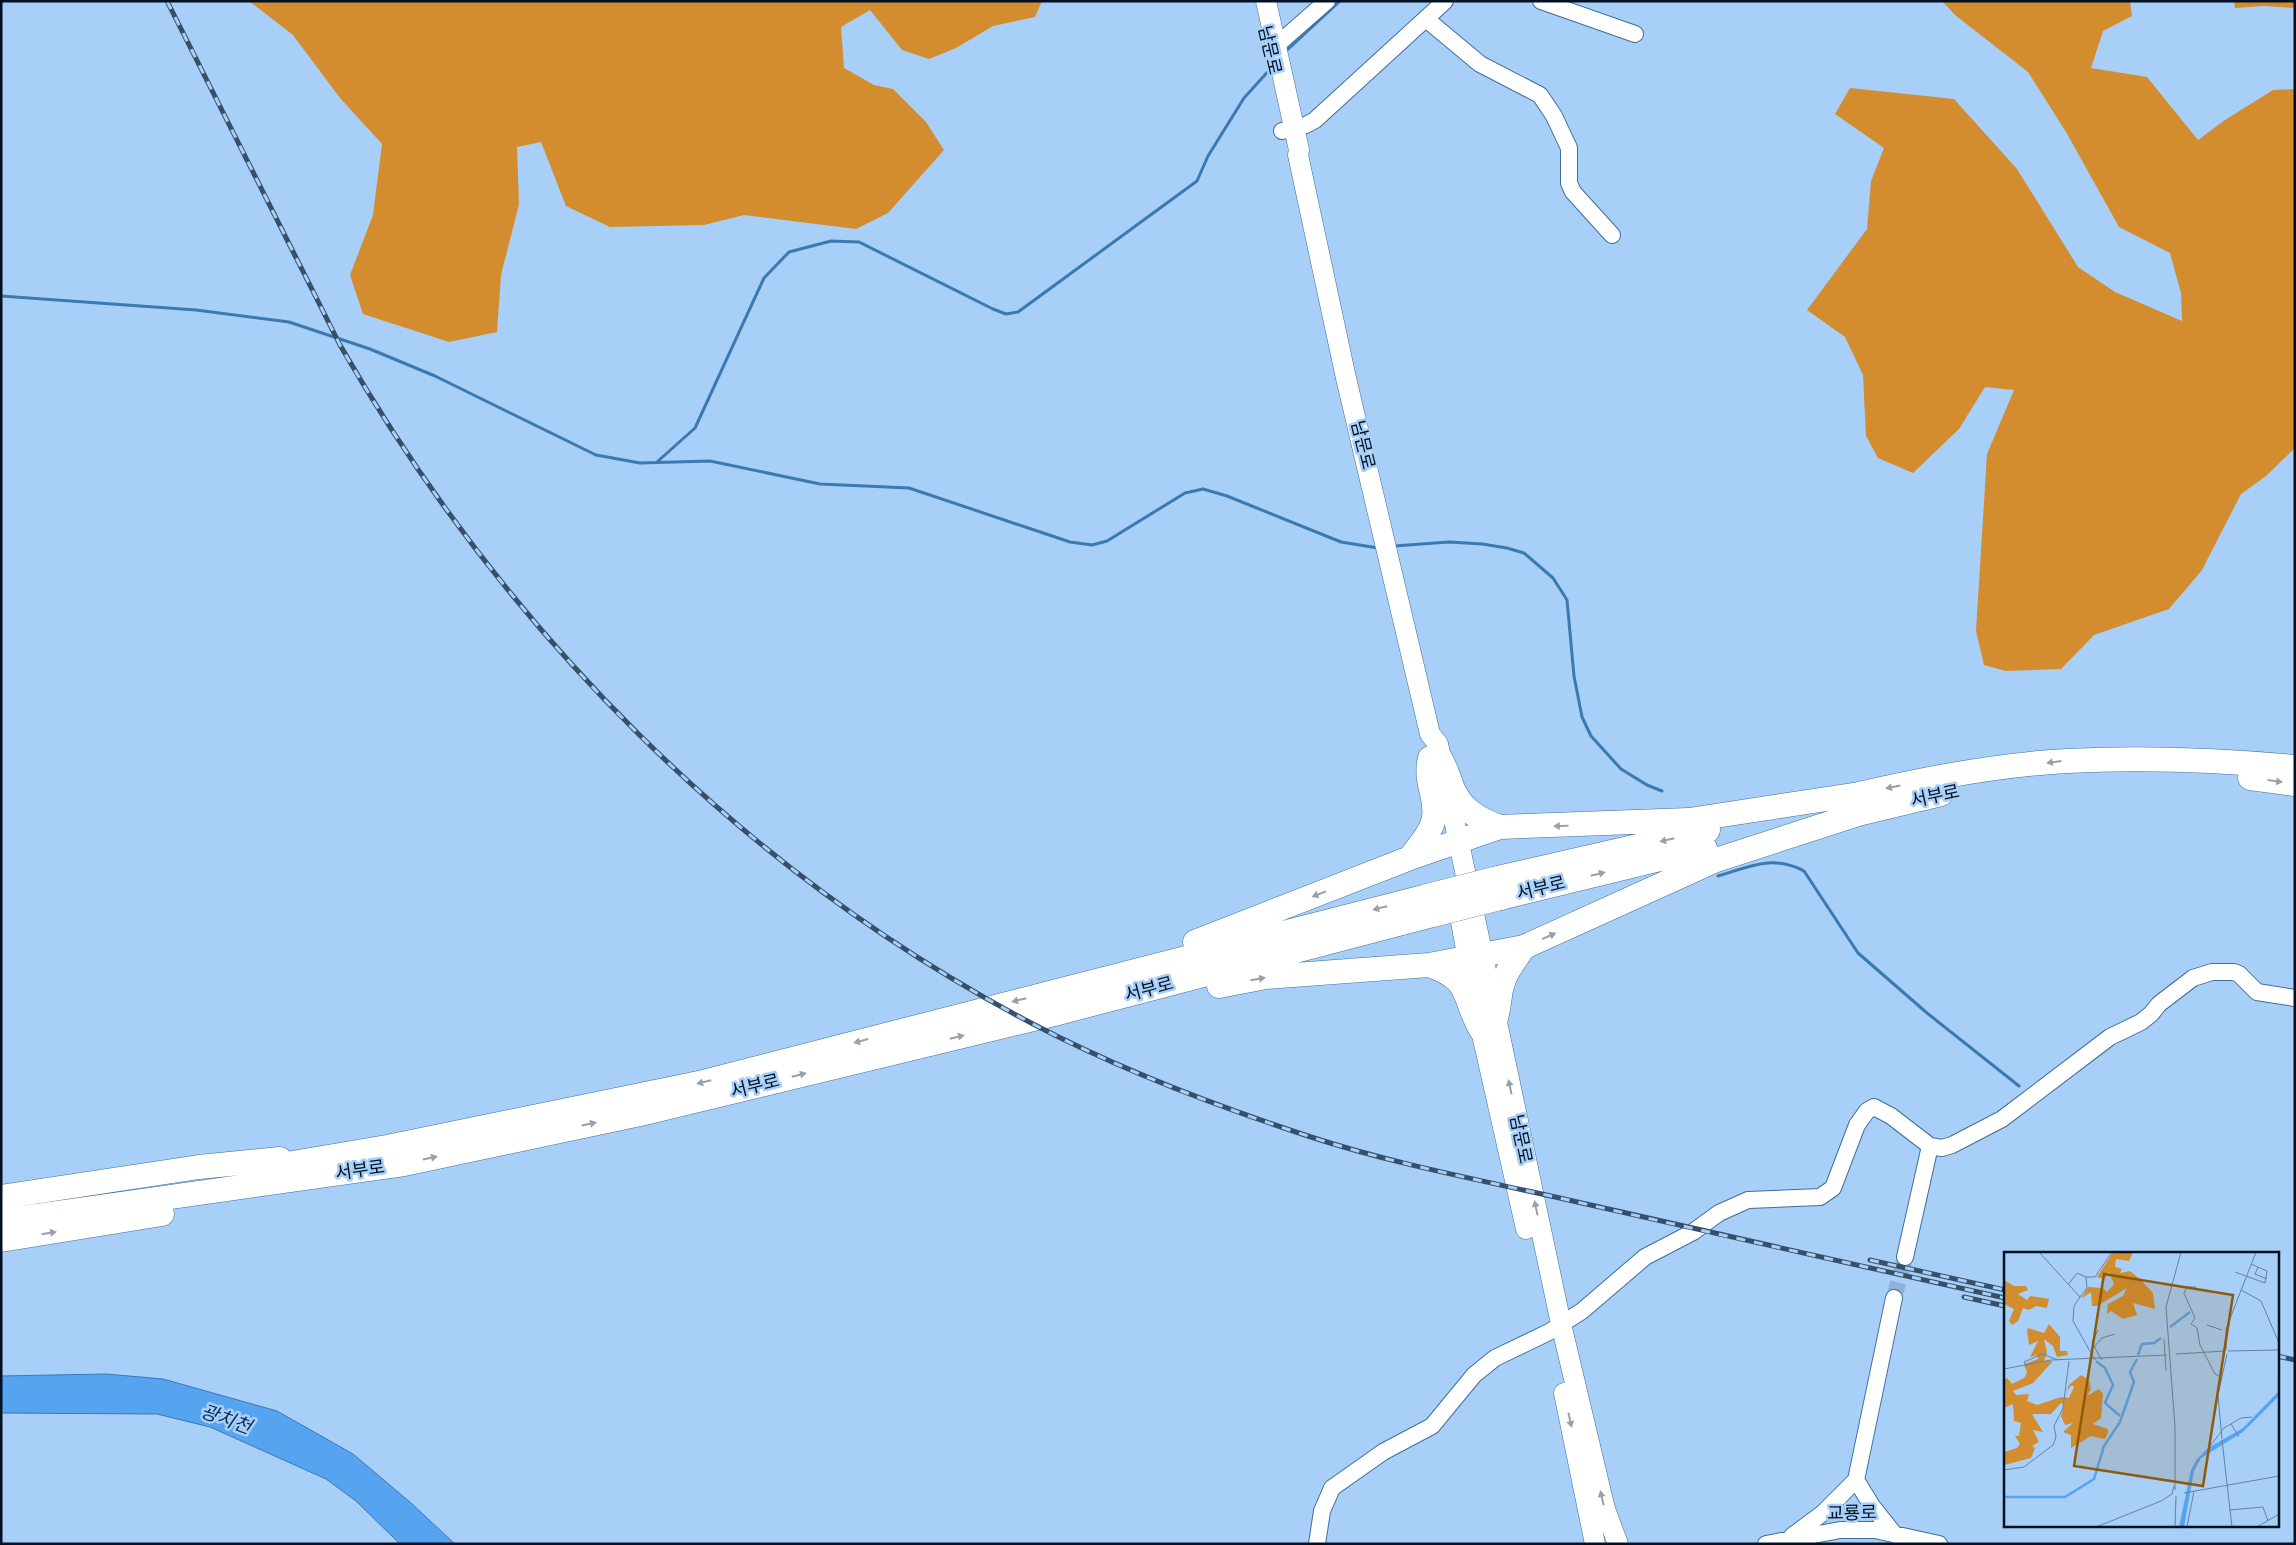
<svg xmlns="http://www.w3.org/2000/svg" width="2296" height="1545" viewBox="0 0 2296 1545" font-family="Figtree,'Noto Sans KR',sans-serif">
	<style>
		.forest { fill: #d38d2f }
		.water { fill: #56a4ef; stroke: #3c78b2 }
		.lines { fill: none; stroke-linecap: round; stroke-linejoin: round }
		.stream { stroke: #3c78b2; stroke-width: 3 }
		.minor-tunnel { stroke: #8eb2d8; stroke-width: 16; stroke-dasharray: 16 8; stroke-linecap: butt }
		.minor-casing { stroke: #3f6e9b; stroke-width: 18 }
		.major-casing { stroke: #3f6e9b; stroke-width: 21 }
		.highway-casing { stroke: #3f6e9b; stroke-width: 25 }
		.minor { stroke: #fff; stroke-width: 16 }
		.major { stroke: #fff; stroke-width: 20 }
		.highway { stroke: #fff; stroke-width: 24 }
		.rail-casing { stroke: #374f68; stroke-width: 5 }
		.rail { stroke: #a7cff8; stroke-width: 3; stroke-dasharray: 9; stroke-linecap: butt }
		.highway-bridge-casing { stroke: #3f6e9b; stroke-width: 25; stroke-linecap: butt }
		.highway-bridge { stroke: #fff; stroke-width: 24 }
		.oneway { fill: #99a0a7 }
		.labels { text-anchor: middle; dominant-baseline: central; stroke-width: 5; stroke-linejoin: round; paint-order: stroke }
		.street-label { font-size: 18px; fill: #011123; stroke: #a7cff8 }
		.water-label { font-size: 19px; font-style: italic; fill: #042f54; stroke: #a7cff8 }
		.inset-river { fill: none; stroke: #56a4ef; stroke-width: 2.5 }
		.inset-road { fill: none; stroke: #6583a3; stroke-width: 1 }
		.view { fill: #8e5a0a; fill-opacity: 0.15; stroke: #8e5a0a; stroke-width: 2.5 }
		.inset-edge { fill: none; stroke: #011123; stroke-width: 2.5 }
	</style>
	<rect width="100%" height="100%" fill="#a7cff8"/>
	<path class="forest" d="M 249,1 L 1042,1 L 1035,17 L 993,26 L 956,48 L 929,59 L 902,50 L 870,10 L 841,27 L 844,68 L 874,85 L 893,89 L 926,122 L 944,150 L 888,213 L 856,229 L 744,215 L 704,225 L 610,227 L 566,206 L 541,142 L 517,147 L 519,204 L 501,275 L 497,332 L 449,342 L 363,314 L 350,275 L 373,215 L 382,144 L 340,98 L 293,35 Z
		M 1942,1 L 2130,1 L 2132,16 L 2103,31 L 2091,68 L 2147,77 L 2198,140 L 2225,120 L 2273,90 L 2295,89 L 2295,448 L 2266,476 L 2241,494 L 2202,570 L 2169,609 L 2094,635 L 2061,669 L 2006,671 L 1984,665 L 1976,631 L 1987,454 L 2014,390 L 1985,387 L 1959,429 L 1913,473 L 1878,458 L 1866,436 L 1863,375 L 1845,337 L 1807,310 L 1867,229 L 1871,181 L 1884,148 L 1835,114 L 1850,88 L 1954,99 L 2017,169 L 2078,267 L 2115,292 L 2182,321 L 2181,293 L 2170,253 L 2119,227 L 2066,132 L 2028,72 L 1955,15 Z
		M 2234,1 L 2295,1 L 2295,8 L 2263,6 L 2235,8 Z"/>
	<path class="water" d="M 106,1374 L 163,1379 L 277,1411 L 353,1454 L 411,1503 L 455,1544 L 400,1544 L 356,1501 L 326,1479 L 210,1427 L 157,1414 L 1,1413 L 1,1376 Z"/>
	<g class="lines">
		<path class="stream" d="M 1285,52 L 1340,1
			M 1,296 L 196,310 L 289,322 L 370,349 L 435,376 L 596,455 L 640,463 L 710,461 L 820,484 L 909,488 L 1070,542 L 1092,545 L 1107,541 L 1185,493 L 1203,489 L 1227,496 L 1341,542 L 1378,548
			M 657,462 L 695,428 L 764,278 L 789,252 L 831,241 L 859,242 L 993,309 L 1006,314 L 1018,312 L 1197,181 L 1208,156 L 1244,98 L 1273,66
			M 1394,546 L 1449,542 L 1482,544 L 1507,548 L 1524,553 L 1553,578 L 1567,600 L 1574,676 L 1582,717 L 1591,736 L 1621,769 L 1647,785 L 1662,791
			M 1718,876 C 1749,867 1773,854 1804,871 L 1858,953 L 1927,1013 L 2019,1086"/>
		<path class="minor-tunnel" d="M 1894,1298 L 1905,1257"/>
		<defs>
			<path id="minor" d="M 1541,1 L 1635,34
				M 1426,19 L 1480,64 L 1540,95 L 1554,116 L 1569,148 L 1569,183 L 1573,192 L 1612,235
				M 1270,51 L 1327,1
				M 1282,131 L 1306,125 L 1315,120 L 1445,1
				M 1905,1257 L 1930,1146
				M 1856,1480 L 1894,1298
				M 1792,1536 L 1823,1513 L 1856,1480 L 1872,1506 L 1895,1535
				M 1317,1544 L 1322,1511 L 1332,1488 L 1383,1452 L 1432,1426 L 1474,1375 L 1495,1358 L 1549,1332 L 1582,1311 L 1645,1257 L 1693,1232 L 1719,1213 L 1748,1200 L 1820,1197 L 1833,1188 L 1857,1125 L 1867,1111 L 1874,1107 L 1891,1116 L 1930,1146 L 1942,1148 L 1952,1145 L 2002,1119 L 2110,1037 L 2141,1022 L 2151,1014 L 2159,1004 L 2193,978 L 2212,972 L 2234,972 L 2239,974 L 2257,992 L 2295,998
				M 1766,1544 L 1840,1530 L 1875,1530 L 1939,1544"/>
			<path id="major" d="M 1266,1 L 1299,150 L 1298,155 L 1346,378 L 1430,734 L 1438,744 L 1561,1324 L 1605,1509 L 1618,1544
				M 1456,895 L 1481,1030 L 1526,1229
				M 1564,1393 L 1595,1544"/>
			<path id="highway" d="M 1440,758 C 1447,769 1449,780 1454,791 C 1463,811 1481,820 1500,827
				M 2250,778 L 2295,784
				M 1838,799 C 1912,781 1990,765 2067,761 C 2143,757 2219,760 2295,767
				M 1845,817 L 1941,794
				M 1410,858 C 1419,845 1432,832 1434,817 C 1437,797 1424,781 1430,758
				M 1498,878 L 1708,830
				M 1500,898 L 1705,848
				M 1195,942 L 1410,858 L 1500,827 L 1689,820 L 1853,795
				M 1429,965 C 1474,981 1461,996 1481,1030
				M 1219,986 L 1266,977 L 1429,965 L 1524,947 L 1716,860 L 1858,814
				M 1496,1018 C 1499,1008 1499,1000 1501,990 C 1504,974 1515,960 1524,947
				M 263,1168 L 387,1147 L 699,1083 L 1427,896
				M 1,1197 L 199,1167 L 280,1159
				M 1,1221 L 404,1164 L 640,1114 L 1054,1014 L 1433,915
				M 1,1240 L 162,1214"/>
		</defs>
		<use href="#minor" class="minor-casing"/>
		<use href="#major" class="major-casing"/>
		<use href="#highway" class="highway-casing"/>
		<use href="#minor" class="minor"/>
		<use href="#major" class="major"/>
		<use href="#highway" class="highway"/>
		<defs>
			<path id="rail" d="M 167,1 L 340,345 C 504,630 741,871 1033,1024 C 1121,1070 1216,1106 1311,1137 C 1394,1164 1480,1180 1564,1199 C 1711,1233 1858,1265 2005,1298
				M 1870,1260 L 2005,1290
				M 1964,1297 L 2005,1306
				M 2277,1356 L 2295,1360"/>
		</defs>
		<use href="#rail" class="rail-casing"/>
		<use href="#rail" class="rail"/>
		<defs>
			<path id="highway-bridge" d="M 1427,896 L 1498,878
				M 1433,915 L 1500,898"/>
		</defs>
		<use href="#highway-bridge" class="highway-bridge-casing"/>
		<use href="#highway-bridge" class="highway-bridge"/>
	</g>
	<defs><path id="oneway-solid" d="M-6-.8H1V-3.2L6.5 0L1 3.2V.8H-6Z" transform="scale(1.25)"/></defs>
	<g class="oneway">
		<use href="#oneway-solid" transform="translate(2054 762) rotate(173)"/>
		<use href="#oneway-solid" transform="translate(2275 781) rotate(8)"/>
		<use href="#oneway-solid" transform="translate(1893 787) rotate(169)"/>
		<use href="#oneway-solid" transform="translate(1561 826) rotate(179)"/>
		<use href="#oneway-solid" transform="translate(1667 840) rotate(167)"/>
		<use href="#oneway-solid" transform="translate(1598 874) rotate(-14)"/>
		<use href="#oneway-solid" transform="translate(1319 894) rotate(159)"/>
		<use href="#oneway-solid" transform="translate(1380 908) rotate(166)"/>
		<use href="#oneway-solid" transform="translate(1549 936) rotate(-24)"/>
		<use href="#oneway-solid" transform="translate(1258 979) rotate(-10)"/>
		<use href="#oneway-solid" transform="translate(1019 1000) rotate(166)"/>
		<use href="#oneway-solid" transform="translate(957 1037) rotate(-14)"/>
		<use href="#oneway-solid" transform="translate(861 1041) rotate(165)"/>
		<use href="#oneway-solid" transform="translate(799 1075) rotate(-14)"/>
		<use href="#oneway-solid" transform="translate(704 1082) rotate(166)"/>
		<use href="#oneway-solid" transform="translate(1510 1087) rotate(-102)"/>
		<use href="#oneway-solid" transform="translate(589 1124) rotate(-12)"/>
		<use href="#oneway-solid" transform="translate(430 1158) rotate(-12)"/>
		<use href="#oneway-solid" transform="translate(1536 1208) rotate(-102)"/>
		<use href="#oneway-solid" transform="translate(49 1233) rotate(-9)"/>
		<use href="#oneway-solid" transform="translate(1570 1420) rotate(78)"/>
		<use href="#oneway-solid" transform="translate(1602 1498) rotate(-103)"/>
	</g>
	<g class="labels">
		<g class="street-label">
			<text transform="translate(1270 50) rotate(77)">남문로</text>
			<text transform="translate(1363 445) rotate(76)">남문로</text>
			<text transform="translate(1935 796) rotate(-12)">서부로</text>
			<text transform="translate(1541 888) rotate(-14)">서부로</text>
			<text transform="translate(1149 989) rotate(-15)">서부로</text>
			<text transform="translate(755 1086) rotate(-14)">서부로</text>
			<text transform="translate(1521 1139) rotate(78)">남문로</text>
			<text transform="translate(360 1170) rotate(-8)">서부로</text>
			<text transform="translate(1852 1513) rotate(-1)">교룡로</text>
		</g>
		<g class="water-label">
			<text transform="translate(226 1419) rotate(20)">광치천</text>
		</g>
	</g>
	<g transform="translate(2004 1252)">
		<rect width="275" height="275" fill="#a7cff8"/>
		<path d="M 109,0 L 129,0 L 125,9 L 112,7 L 111,15 L 118,17 L 116,21 L 126,19 L 136,27 L 149,41 L 151,57 L 129,51 L 133,63 L 119,67 L 107,59 L 103,62 L 104,52 L 119,44 L 123,36 L 93,54 L 88,54 L 87,40 L 77,47 L 84,35 L 99,36 L 103,40 L 110,32 L 105,20 L 100,27 L 93,25 ZM 0,28 L 10,34 L 22,34 L 24,38 L 14,42 L 23,48 L 26,44 L 45,47 L 43,56 L 32,54 L 25,58 L 19,56 L 14,69 L 8,73 L 5,69 L 10,57 L 0,52 ZM 45,72 L 56,85 L 56,99 L 63,99 L 64,103 L 53,105 L 49,94 L 40,87 L 43,101 L 40,109 L 49,109 L 29,131 L 9,139 L 12,143 L 25,142 L 23,149 L 33,153 L 57,145 L 65,146 L 70,135 L 68,133 L 62,139 L 65,133 L 77,123 L 85,128 L 87,137 L 83,144 L 95,137 L 99,142 L 97,166 L 89,172 L 104,177 L 104,181 L 101,187 L 87,184 L 67,196 L 67,183 L 59,180 L 69,171 L 61,173 L 57,164 L 60,152 L 57,151 L 47,162 L 28,162 L 39,180 L 29,178 L 35,190 L 28,194 L 31,196 L 27,206 L 0,213 L 0,200 L 13,196 L 16,192 L 11,184 L 15,184 L 17,171 L 10,169 L 9,152 L 0,156 L 0,128 L 3,126 L 8,132 L 20,126 L 23,121 L 20,112 L 34,107 L 33,103 L 26,105 L 34,89 L 25,93 L 23,79 L 24,76 L 40,81 Z" fill="#d38d2f"/>
		<path d="M 275,139 L 275,144 L 239,180 L 197,206 L 190,219 L 180,275 L 175,275 L 187,218 L 193,207 L 204,196 L 239,176 Z" fill="#56a4ef"/>
		<path class="inset-river" d="M 166,75 L 186,60M 134,103 L 138,92 L 150,91 L 157,86M 92,109 L 101,116 L 109,133 L 101,151 L 116,164M 0,245 L 61,245 L 90,227 L 100,194 L 116,170 L 130,130 L 126,120 L 133,107"/>
		<path class="inset-road" d="M 35,0 L 76,45 L 70,54 L 69,69 L 91,108M 254,15 L 251,22 L 263,27M 231,20 L 261,31 L 263,19 L 247,12M 82,25 L 91,25 L 108,0M 64,33 L 73,21 L 82,25 L 83,36 L 76,45M 192,35 L 183,35 L 180,41 L 191,66 L 187,72 L 193,76 L 196,93 L 211,122 L 217,125M 237,38 L 257,49 L 275,91M 203,73 L 218,78M 94,78 L 88,91 L 98,108M 160,87 L 162,119M 90,95 L 98,86 L 111,82M 222,98 L 222,77 L 252,0M 224,99 L 275,98M 172,102 L 221,99M 22,115 L 20,110 L 38,102 L 54,108M 0,117 L 47,108 L 163,103M 227,172 L 235,185M 218,187 L 214,143 L 223,102M 218,188 L 228,275M 207,193 L 220,176 L 237,166 L 248,165M 0,218 L 20,215 L 49,193 L 52,185 L 50,174 L 59,156 L 65,109M 171,238 L 171,175 L 162,55 L 177,0M 180,241 L 275,224M 157,249 L 168,242 L 170,234M 225,258 L 259,255 L 264,269M 92,275 L 157,249M 171,275 L 172,244M 183,275 L 190,239M 253,275 L 275,262"/>
		<path class="view" d="M 100,22 L 229,43 L 199,234 L 70,214 Z"/>
		<rect width="275" height="275" class="inset-edge"/>
	</g>
	<rect width="2296" height="1545" fill="none" stroke="#011123" stroke-width="5"/>
</svg>
